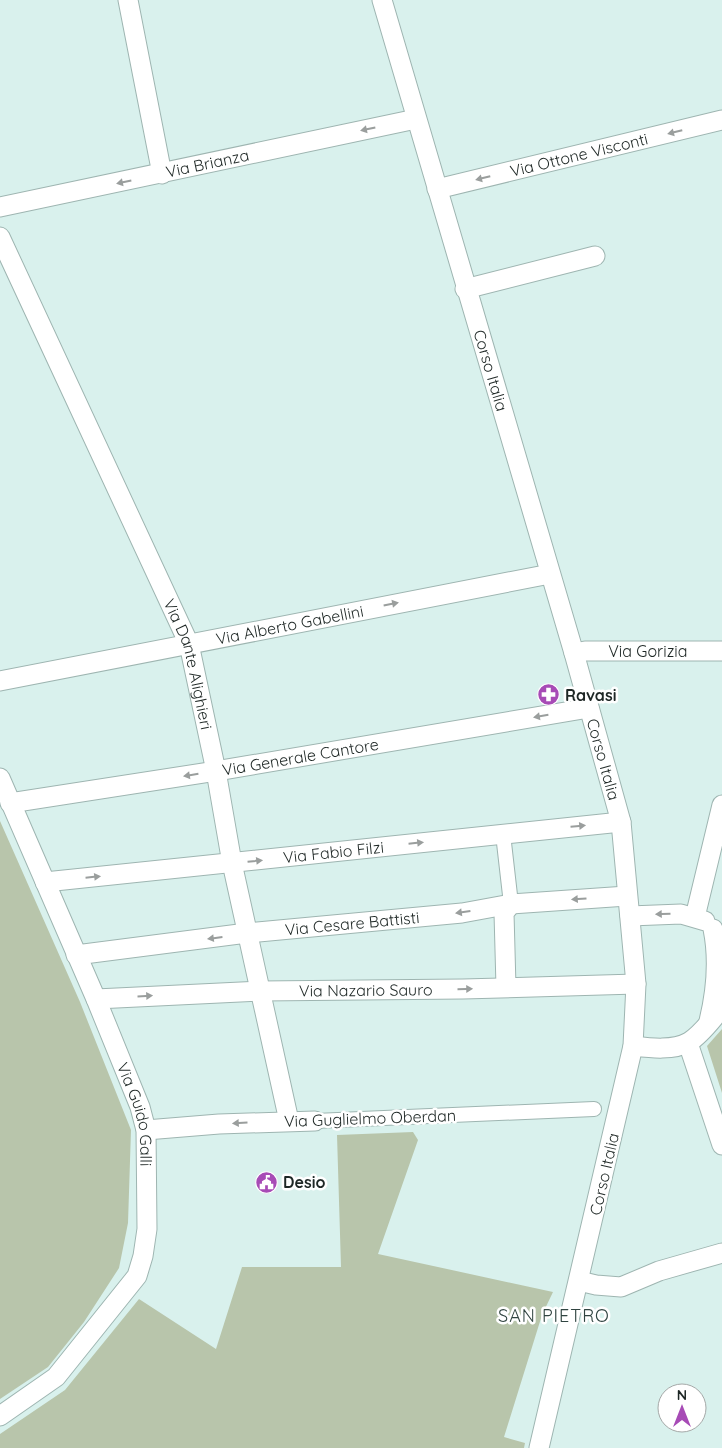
<svg xmlns="http://www.w3.org/2000/svg" width="722" height="1448" viewBox="0 0 722 1448" font-family="Quicksand,sans-serif">
	<style>
		.green { fill: #b8c5ab }
		.lines { fill: none; stroke-linecap: round; stroke-linejoin: round }
		.pedestrian-casing { stroke: #9eb5b1; stroke-width: 16 }
		.minor-casing { stroke: #9eb5b1; stroke-width: 21 }
		.pedestrian { stroke: #fff; stroke-width: 14 }
		.minor { stroke: #fff; stroke-width: 19 }
		.oneway { fill: #9a9e9d }
		.labels { text-anchor: middle; dominant-baseline: central; stroke-width: 5; stroke-linejoin: round; paint-order: stroke }
		.street-label { font-size: 16px; fill: #1e2725; stroke: #fff }
		.poi-label { font-size: 16px; font-weight: bold; fill: #1e2725; stroke: #fff; text-anchor: start }
		.neighbourhood-label { font-size: 18px; letter-spacing: 1px; fill: #304441; stroke: #fff }
	</style>
	<rect width="100%" height="100%" fill="#d9f1ed"/>
	<path class="green" d="M 0,821 L 80,1002 L 131,1130 L 128,1223 L 119,1268 L 84,1322 L 48,1367 L 0,1399 Z
		M 722,1029 L 722,1093 L 707,1046 Z
		M 413,1132 L 418,1140 L 378,1254 L 553,1292 L 542,1315 L 504,1437 L 525,1443 L 524,1448 L 0,1448 L 0,1434 L 65,1390 L 139,1299 L 216,1349 L 242,1267 L 341,1267 L 337,1135 Z"/>
	<g class="lines">
		<defs>
			<path id="pedestrian" d="M 503,834 L 511,904
				M 315,1121 L 594,1109"/>
			<g id="minor">
				<path d="M 128,0 L 162,174"/>
				<path id="s1" d="M 382,0 L 574,653 L 621,822 L 636,984 L 633,1046 L 539,1448"/>
				<path id="s2" d="M 437,189 L 722,120"/>
				<path id="s3" d="M 0,207 L 416,119"/>
				<path id="s4" d="M 0,237 L 189,644 L 216,771 L 232,863 L 289,1121"/>
				<path d="M 465,289 L 595,256"/>
				<path id="s5" d="M 574,653 L 585,651 L 722,651"/>
				<path id="s6" d="M 0,681 L 550,574"/>
				<path id="s7" d="M 0,778 L 96,999 L 140,1107 L 146,1130 L 147,1229 L 143,1256 L 137,1276 L 56,1377 L 0,1416"/>
				<path id="s8" d="M 10,803 L 216,771 L 589,708"/>
				<path id="s9" d="M 45,882 L 621,822"/>
				<path d="M 630,916 L 681,914 L 705,921"/>
				<path d="M 695,917 L 722,805"/>
				<path id="s10" d="M 76,955 L 247,933 L 462,913 L 511,904 L 627,896"/>
				<path d="M 506,987 L 504,913 L 511,904"/>
				<path id="s11" d="M 96,999 L 261,991 L 463,989 L 636,984"/>
				<path d="M 709,1021 C 716,992 719,959 713,929"/>
				<path d="M 688,1043 L 722,1145"/>
				<path d="M 633,1046 C 650,1048 673,1051 689,1042 C 702,1034 712,1019 722,1008"/>
				<path d="M 146,1130 L 219,1124 L 315,1121"/>
				<path d="M 579,1281 L 596,1285 L 621,1287 L 659,1271 L 722,1253"/>
			</g>
		</defs>
		<use href="#pedestrian" class="pedestrian-casing"/>
		<use href="#minor" class="minor-casing"/>
		<use href="#pedestrian" class="pedestrian"/>
		<use href="#minor" class="minor"/>
	</g>
	<defs><path id="oneway-solid" d="M-6-.8H1V-3.2L6.5 0L1 3.2V.8H-6Z" transform="scale(1.25)"/></defs>
	<g class="oneway">
		<use href="#oneway-solid" transform="translate(368 129) rotate(168)"/>
		<use href="#oneway-solid" transform="translate(675 132) rotate(166)"/>
		<use href="#oneway-solid" transform="translate(483 178) rotate(166)"/>
		<use href="#oneway-solid" transform="translate(124 182) rotate(168)"/>
		<use href="#oneway-solid" transform="translate(391 604) rotate(-11)"/>
		<use href="#oneway-solid" transform="translate(541 716) rotate(170)"/>
		<use href="#oneway-solid" transform="translate(191 775) rotate(171)"/>
		<use href="#oneway-solid" transform="translate(578 826) rotate(-5)"/>
		<use href="#oneway-solid" transform="translate(416 843) rotate(-6)"/>
		<use href="#oneway-solid" transform="translate(255 861) rotate(-6)"/>
		<use href="#oneway-solid" transform="translate(93 877) rotate(-6)"/>
		<use href="#oneway-solid" transform="translate(579 899) rotate(176)"/>
		<use href="#oneway-solid" transform="translate(463 912) rotate(172)"/>
		<use href="#oneway-solid" transform="translate(663 914) rotate(178)"/>
		<use href="#oneway-solid" transform="translate(215 938) rotate(173)"/>
		<use href="#oneway-solid" transform="translate(465 989) rotate(-1)"/>
		<use href="#oneway-solid" transform="translate(145 996) rotate(-3)"/>
		<use href="#oneway-solid" transform="translate(240 1123) rotate(177)"/>
	</g>
	<defs>
		<symbol id="pharmacy-disc" viewBox="-11 -11 22 22"><circle r="9.5" fill="#a74bb6" stroke="#fff"/><path d="M-2-6h4v4h4v4h-4v4h-4v-4h-4v-4h4Z" fill="#fff"/></symbol>
		<symbol id="civic-disc" viewBox="-11 -11 22 22"><circle r="9.5" fill="#a74bb6" stroke="#fff"/><path d="M-.6-6.5H3V-4.5H.6V-3L4-1V1h2V6H-6V1h2V-1L-.6-3ZM-1.2 2.5V6h2.4V2.5Z" fill="#fff"/></symbol>
	</defs>
	<g fill-rule="evenodd">
		<use href="#pharmacy-disc" x="536" y="682" width="25" height="25"/>
		<use href="#civic-disc" x="254" y="1170" width="25" height="25"/>
	</g>
	<g class="labels">
		<g class="street-label">
			<text stroke="none"><textPath href="#s2" startOffset="146">Via Ottone Visconti</textPath></text>
			<text stroke="none"><textPath href="#s3" startOffset="212">Via Brianza</textPath></text>
			<text stroke="none"><textPath href="#s1" startOffset="386">Corso Italia</textPath></text>
			<text stroke="none"><textPath href="#s6" startOffset="295">Via Alberto Gabellini</textPath></text>
			<text stroke="none"><textPath href="#s5" startOffset="74">Via Gorizia</textPath></text>
			<text stroke="none"><textPath href="#s4" startOffset="468">Via Dante Alighieri</textPath></text>
			<text stroke="none"><textPath href="#s8" startOffset="294">Via Generale Cantore</textPath></text>
			<text stroke="none"><textPath href="#s1" startOffset="791">Corso Italia</textPath></text>
			<text stroke="none"><textPath href="#s9" startOffset="290">Via Fabio Filzi</textPath></text>
			<text stroke="none"><textPath href="#s10" startOffset="278">Via Cesare Battisti</textPath></text>
			<text stroke="none"><textPath href="#s11" startOffset="270">Via Nazario Sauro</textPath></text>
			<text stroke="none"><textPath href="#s7" startOffset="364">Via Guido Galli</textPath></text>
			<text transform="translate(370 1118) rotate(-2)">Via Guglielmo Oberdan</text>
			<text transform="translate(604 1174) rotate(-77)">Corso Italia</text>
		</g>
		<g class="poi-label">
			<text x="565" y="695">Ravasi</text>
			<text x="283" y="1182">Desio</text>
		</g>
		<g class="neighbourhood-label">
			<text x="554" y="1315">SAN PIETRO</text>
		</g>
	</g>
	<g transform="translate(682 1408)"><circle r="24" fill="#ffffff" stroke="#a5a9a8"/>
	<path d="M0-4L9 19L0 12L-9 19Z" fill="#a74bb6"/>
	<text y="-8" font-size="14" font-weight="bold" text-anchor="middle" fill="#1e2725">N</text>
	</g>
</svg>
